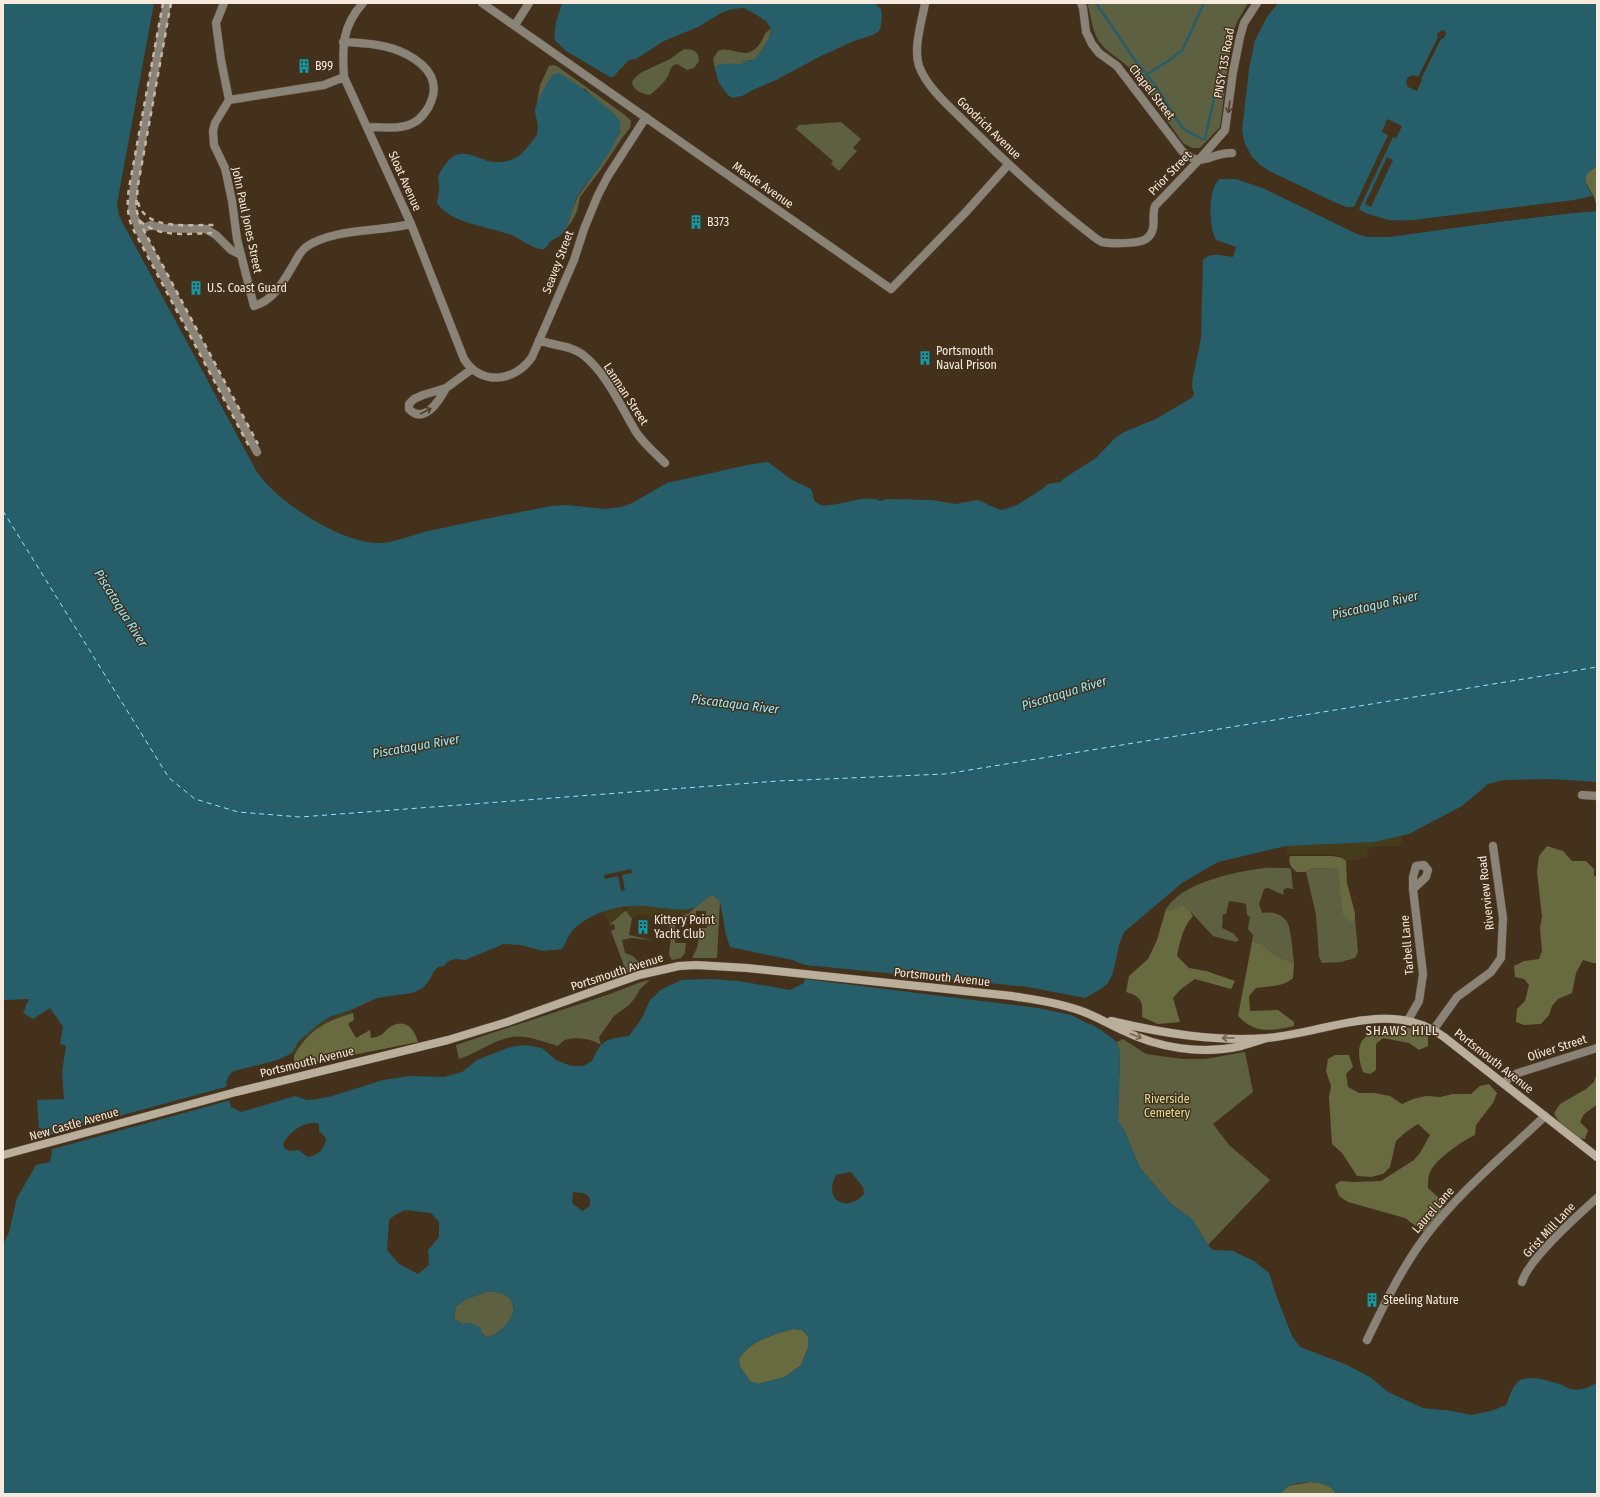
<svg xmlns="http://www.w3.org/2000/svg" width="1600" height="1497" viewBox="0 0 1600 1497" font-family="'Fira Sans Condensed',sans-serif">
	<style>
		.green { fill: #5e6042 }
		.forest { fill: #686a40 }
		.sand { fill: #453c1c }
		.water { fill: #265e69; fill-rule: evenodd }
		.pier { fill: #44311c }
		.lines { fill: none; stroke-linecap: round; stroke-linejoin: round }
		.stream { stroke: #265e69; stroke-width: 2.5 }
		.ferry { stroke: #90eafe; stroke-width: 1; stroke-dasharray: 5 4; stroke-linecap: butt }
		.street-casing { stroke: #604f3b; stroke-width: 9 }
		.secondary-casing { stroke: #604f3b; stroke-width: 9 }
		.street { stroke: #8a8377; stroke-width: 8 }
		.secondary { stroke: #baaf9c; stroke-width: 8 }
		.rail { stroke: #c6b8a9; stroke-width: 2.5; stroke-dasharray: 5 5; stroke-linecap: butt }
		.oneway { stroke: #4e3d2a }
		.oneway2 { stroke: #73634f }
		.labels { text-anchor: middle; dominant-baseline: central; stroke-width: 3; stroke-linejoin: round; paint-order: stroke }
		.street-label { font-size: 12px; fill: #f6eadd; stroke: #44311c }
		.poi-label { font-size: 12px; fill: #f6eadd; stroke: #44311c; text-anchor: start }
		.park-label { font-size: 12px; fill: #dbdf98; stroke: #44311c }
		.water-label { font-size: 13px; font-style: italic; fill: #90eafe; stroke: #44311c }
		.neighbourhood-label { font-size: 13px; letter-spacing: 1px; fill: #f6eadd; stroke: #44311c }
	</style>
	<rect width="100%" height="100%" fill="#44311c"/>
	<path class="green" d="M 1087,3 L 1248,3 L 1237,22 L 1232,36 L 1220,127 L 1200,148 L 1192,148 L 1183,143 L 1131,70 C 1122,59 1106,53 1098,40 C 1092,29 1091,15 1087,3 Z
		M 771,29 L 769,39 L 755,60 L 749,60 L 742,64 L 718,65 L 715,69 L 713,59 L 718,51 C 729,46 739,56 750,52 C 764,46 762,32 771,29 Z
		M 684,49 L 693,50 L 698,54 L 699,61 L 694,68 L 687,70 L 677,64 C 670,66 671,70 668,76 C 664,83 656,90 650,95 C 643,94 634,91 632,83 L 633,80 L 640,73 L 670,59 Z
		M 553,65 L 557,66 L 625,115 L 631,121 L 630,128 L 622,138 L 602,168 L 580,197 L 577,211 L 572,221 L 562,234 L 578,196 L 599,167 L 620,132 L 593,97 L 585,89 L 547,85 L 537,104 L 540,85 L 549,66 Z
		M 841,122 L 861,139 L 853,148 L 857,151 L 839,171 L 831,164 L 833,161 L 796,129 L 799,125 Z
		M 1288,868 L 1291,869 L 1293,889 L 1287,888 L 1283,890 L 1284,895 L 1268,888 L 1264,889 L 1259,904 L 1262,913 C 1270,911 1283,914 1287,922 C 1291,928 1293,954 1294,963 C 1287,960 1279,958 1273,954 C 1265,947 1264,942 1252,942 L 1253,935 L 1248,929 L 1250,917 L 1247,915 L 1246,904 L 1243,903 L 1229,901 L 1226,914 L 1223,914 L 1222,928 L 1233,933 L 1239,940 L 1236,942 L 1213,936 L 1189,910 L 1169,911 L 1166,909 C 1183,883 1227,874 1257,869 C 1267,867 1278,868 1288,868 Z
		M 1312,868 L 1338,869 L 1341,889 L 1352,922 L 1355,918 L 1358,952 L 1355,958 L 1341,962 L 1322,963 L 1319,957 L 1316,915 L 1306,872 Z
		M 713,895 L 720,901 L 717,958 L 692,958 L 697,948 L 700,928 L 707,928 L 706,911 L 696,911 L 696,920 L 695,920 L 695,916 L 688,916 L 688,919 L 675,921 L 675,943 L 686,943 L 685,953 L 681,958 L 672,960 L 669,955 L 671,935 L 668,920 C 675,916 684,917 690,912 C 697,906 704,897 713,895 Z
		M 625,911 L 627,911 L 628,914 L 632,918 L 629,935 L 652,940 L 631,938 L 622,940 L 625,953 L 633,956 L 638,961 C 636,968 634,970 628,973 L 626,971 L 611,931 L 615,929 L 614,924 L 610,925 L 610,924 Z
		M 650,980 L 640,989 L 635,998 L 629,1005 L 614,1016 L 599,1037 L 601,1045 C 592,1039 576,1036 565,1040 C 563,1041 560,1044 558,1046 C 541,1041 521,1032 504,1039 C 488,1044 474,1054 459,1059 L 456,1045 L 610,994 L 641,982 Z
		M 1123,1039 L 1146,1054 L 1182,1059 L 1205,1059 L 1245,1052 L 1253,1092 L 1213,1124 L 1229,1145 L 1270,1180 L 1208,1245 L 1192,1219 L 1171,1204 L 1140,1168 L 1124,1130 L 1118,1121 L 1120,1053 L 1117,1042 Z
		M 488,1291 L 502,1293 L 511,1299 C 512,1303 514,1308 513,1312 C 510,1324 498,1334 487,1338 L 471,1323 L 463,1324 L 454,1319 L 456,1306 L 469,1298 Z"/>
	<path class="forest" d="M 1597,166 L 1597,208 C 1596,204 1595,199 1593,195 C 1585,180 1579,177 1597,166 Z
		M 1547,846 L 1563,851 L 1572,861 L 1586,861 L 1594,869 L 1594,876 L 1597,877 L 1597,963 L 1593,963 L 1583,960 L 1576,973 L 1572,993 L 1558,999 L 1552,1006 L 1549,1015 L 1541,1024 L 1524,1025 L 1516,1022 L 1517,1009 L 1525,1001 L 1529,985 L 1524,979 L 1515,977 L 1514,966 L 1524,961 L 1539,959 L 1542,951 L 1540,928 L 1542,916 L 1537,872 L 1539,856 Z
		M 1290,856 L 1331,856 L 1344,858 L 1346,861 L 1347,883 L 1355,913 L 1355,918 L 1352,923 L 1343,915 L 1338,869 L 1312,868 L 1306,872 L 1297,872 C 1291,867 1288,864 1290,856 Z
		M 1183,906 L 1189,910 L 1193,916 C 1183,927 1180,941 1177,956 L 1189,968 L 1206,971 L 1235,981 L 1231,989 L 1195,979 L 1181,989 L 1173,998 L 1180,1022 L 1158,1024 L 1142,1017 C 1143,1001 1142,997 1126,992 L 1129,976 L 1148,959 L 1157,940 L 1166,909 L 1169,911 C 1175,910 1177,907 1183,906 Z
		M 1252,942 C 1264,942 1265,947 1273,954 C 1279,958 1287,960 1294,963 L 1293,978 C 1283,987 1270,986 1256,988 L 1249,996 L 1250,1011 L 1278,1010 L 1294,1022 L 1294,1026 C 1271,1031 1255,1034 1238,1016 Z
		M 353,1013 L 354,1020 L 348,1024 L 356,1038 L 370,1030 L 371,1038 C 374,1037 378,1037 381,1035 C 384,1034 386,1029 390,1027 C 405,1018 414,1028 418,1042 L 353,1055 L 338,1057 L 295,1068 C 294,1063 293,1058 295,1053 C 301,1039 318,1025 332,1020 C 338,1017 346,1015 353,1013 Z
		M 1398,1026 L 1416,1029 L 1428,1036 L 1428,1046 L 1419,1050 L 1409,1043 L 1383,1038 L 1376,1044 L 1376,1070 L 1370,1074 L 1363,1072 C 1351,1038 1367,1031 1398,1026 Z
		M 1335,1055 L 1349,1055 L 1353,1067 L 1346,1074 L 1348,1087 L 1359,1093 L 1374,1093 L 1390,1096 L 1402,1104 L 1413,1099 L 1426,1096 L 1440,1097 L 1453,1094 L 1471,1094 L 1480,1086 L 1489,1084 L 1497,1093 L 1493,1103 L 1476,1125 L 1475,1135 C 1462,1141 1436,1159 1430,1172 C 1428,1176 1428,1183 1428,1188 L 1440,1199 L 1444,1211 L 1424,1232 L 1405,1218 L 1348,1202 L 1339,1196 L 1335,1185 L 1340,1181 L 1354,1182 L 1381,1181 L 1414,1160 L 1420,1153 L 1430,1135 L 1418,1124 L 1406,1132 L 1396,1141 L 1390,1167 L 1383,1174 L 1371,1177 L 1357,1176 L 1342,1153 L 1332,1144 L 1329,1097 L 1331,1086 L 1326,1071 L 1328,1059 Z
		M 1597,1072 L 1597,1107 L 1595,1106 L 1584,1114 L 1580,1122 L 1588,1130 L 1585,1139 C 1571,1138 1560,1125 1554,1113 L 1560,1104 L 1586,1089 L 1594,1082 Z
		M 793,1329 L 802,1330 L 808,1336 L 808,1348 L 801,1365 L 785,1377 L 758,1384 L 750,1381 L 740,1367 L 739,1359 C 749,1341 774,1334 793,1329 Z
		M 1310,1482 C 1320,1482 1332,1485 1336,1494 L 1279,1494 L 1288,1486 Z"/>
	<path class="sand" d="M 1401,836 L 1402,841 L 1400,846 L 1380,846 L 1371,848 L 1367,851 L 1367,858 L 1346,861 L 1342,858 L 1343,856 L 1330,854 L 1287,854 L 1286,846 L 1375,842 Z
		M 627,906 C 649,905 671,910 693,909 L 686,914 L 675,916 L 668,920 L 638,914 L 632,918 L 628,914 Z
		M 623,907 L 623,912 L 610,924 L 605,916 L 605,911 Z
		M 351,1010 L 353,1013 C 326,1021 310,1029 295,1054 L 292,1053 C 307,1028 323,1019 351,1010 Z"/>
	<path class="water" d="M 3,3 L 154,3 L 117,204 L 119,216 L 257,472 C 277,502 341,543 378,543 C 395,543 411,535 428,531 C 469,522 510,514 551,506 L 567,505 L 604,509 L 621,507 L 632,503 L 667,483 L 752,464 L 768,462 L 792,480 L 811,489 C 814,494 812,500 817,503 C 827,512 866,492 880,501 L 887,499 L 932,500 L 955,504 L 978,500 L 998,509 L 1002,510 L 1017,505 L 1041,490 L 1048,484 L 1061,482 L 1063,479 L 1096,458 L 1115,438 L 1124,432 L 1156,419 L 1193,397 L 1194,393 L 1192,387 L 1193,376 L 1201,339 L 1203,260 C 1212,251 1222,256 1233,257 L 1236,247 L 1216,240 C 1209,228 1207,188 1220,179 L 1240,179 L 1254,184 L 1314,212 L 1355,233 L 1367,237 L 1388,237 L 1482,224 L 1572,213 L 1597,211 L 1597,782 L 1551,779 L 1504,780 L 1488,784 L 1462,806 L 1409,834 L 1375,842 L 1286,846 L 1218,862 L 1182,883 L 1124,932 L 1119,945 L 1113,973 L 1108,983 L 1101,989 L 1085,998 L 1091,1024 L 1101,1030 L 1117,1042 L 1120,1053 L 1118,1121 L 1124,1130 L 1140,1168 L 1171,1204 L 1192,1219 L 1208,1245 L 1213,1250 L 1233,1251 L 1254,1261 L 1269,1273 L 1276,1295 L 1292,1336 L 1300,1347 L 1347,1365 L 1370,1377 L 1388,1392 L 1423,1408 L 1453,1411 L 1471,1415 L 1491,1411 L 1506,1405 C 1509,1399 1511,1390 1515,1385 C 1524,1372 1546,1380 1559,1384 C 1563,1385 1567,1388 1570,1389 C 1581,1391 1589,1388 1597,1382 L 1597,1494 L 1336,1494 C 1329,1479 1303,1480 1289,1486 C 1286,1488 1283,1492 1279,1494 L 3,1494 L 3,1245 L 9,1232 L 17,1198 L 36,1165 L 50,1162 L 52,1153 L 47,1130 L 39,1128 L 37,1100 L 64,1099 L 62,1072 L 66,1046 L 60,1044 L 63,1027 L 50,1008 L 33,1019 L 23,1013 L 29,999 L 5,1000 L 3,998 ZM 713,895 L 720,901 L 726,935 L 730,947 L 792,960 L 805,965 L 804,983 L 790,990 L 739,981 L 710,979 L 682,980 L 662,989 L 650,1000 L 642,1018 L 629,1036 C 606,1039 602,1039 592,1061 L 583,1066 L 571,1066 L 556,1060 L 542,1048 L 525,1045 L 510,1047 L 477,1060 L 462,1072 L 444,1077 L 411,1076 L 383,1080 L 332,1096 L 317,1099 L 307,1100 L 295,1096 L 241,1112 L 231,1107 C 228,1094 221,1079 234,1071 L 278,1060 L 292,1053 L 299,1041 L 320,1023 L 330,1017 L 351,1010 L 377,998 L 412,993 L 423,988 L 430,979 L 434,971 L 438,967 L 444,966 L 447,962 L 455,959 L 465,960 L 504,944 L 521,945 L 543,951 L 562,949 C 566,943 569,933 575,928 C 592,912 621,904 644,906 C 659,907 675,911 690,909 C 699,908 704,897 713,895 ZM 310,1123 L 318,1123 L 319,1126 L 319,1131 L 326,1138 C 326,1148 317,1156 308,1157 L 298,1150 L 290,1151 L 285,1149 L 283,1144 C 289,1133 298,1126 310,1123 ZM 851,1172 L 863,1187 L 864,1194 C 848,1213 822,1201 836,1175 ZM 573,1192 L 584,1193 L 590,1198 L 590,1206 L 582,1211 L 572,1203 ZM 405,1210 L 431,1213 L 439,1222 L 439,1237 L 428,1250 L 429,1265 L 418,1274 L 399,1264 L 387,1250 L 389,1220 L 395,1215 ZM 488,1291 L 502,1293 L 511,1299 C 512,1303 514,1308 513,1312 C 510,1324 498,1334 487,1338 L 482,1334 L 481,1328 L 471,1323 L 463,1324 L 454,1319 L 456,1306 L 469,1298 ZM 793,1329 L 802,1330 L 808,1336 L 808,1348 L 801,1365 L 785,1377 L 758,1384 L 750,1381 L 740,1367 L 739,1359 C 749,1341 774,1334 793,1329 Z
		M 562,3 L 874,3 L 881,9 L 882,15 L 881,26 L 879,31 L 873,35 L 854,41 L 821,56 L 776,80 L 755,89 L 742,96 L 733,98 L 728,95 L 719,83 L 715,69 C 719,61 733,64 742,64 L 745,61 L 753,60 C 760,55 771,38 771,29 L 766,21 L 753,13 L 744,8 L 733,9 L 723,12 L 698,27 L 664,41 L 636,59 L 629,60 L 613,77 L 610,77 L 566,51 L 554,39 L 556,22 Z
		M 1278,3 L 1597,3 L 1597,166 C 1581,176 1584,181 1593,196 L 1575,200 L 1417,220 L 1392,221 L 1365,213 L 1354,207 L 1347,208 L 1269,171 L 1260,165 L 1252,157 L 1245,144 L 1242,131 L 1249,69 L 1255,40 L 1267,17 Z
		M 559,73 C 571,80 616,111 620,122 C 624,136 598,168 590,180 C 585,185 580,191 577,197 C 572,209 570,224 562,234 C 559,238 553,238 550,242 C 548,244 547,248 544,249 C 537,251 520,239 514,236 C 492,227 450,224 437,203 C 438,197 440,190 439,185 C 439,184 438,180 438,179 C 438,174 442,169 445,165 C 457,148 469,154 485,160 C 495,164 512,162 520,155 C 524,151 535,139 537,134 C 540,126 535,117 535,110 C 536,104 549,77 553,75 C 553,74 558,73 559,73 Z"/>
	<path class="pier" d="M 1442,30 L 1445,31 L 1446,34 L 1443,39 L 1441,39 L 1421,79 L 1422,80 L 1417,91 L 1408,87 L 1406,82 L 1408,77 L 1414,75 L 1418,77 L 1438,37 L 1437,34 Z
		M 1387,119 L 1402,126 L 1396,138 L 1393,137 L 1359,209 L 1365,213 L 1386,220 L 1405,221 L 1575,200 L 1593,196 L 1594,198 L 1575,202 L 1418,221 L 1391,223 L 1365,215 L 1353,209 L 1346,209 L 1329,203 L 1268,173 L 1258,167 L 1251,159 L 1252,157 L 1260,165 L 1269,171 L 1330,201 L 1347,207 L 1354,207 L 1388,135 L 1382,132 Z
		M 1387,157 L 1393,160 L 1371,207 L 1365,204 Z
		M 1237,177 L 1266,187 L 1356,231 L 1367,235 L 1388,235 L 1571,211 L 1597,209 L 1597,211 L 1572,213 L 1482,224 L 1388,237 L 1367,237 L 1355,233 L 1265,189 L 1236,179 Z
		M 631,869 L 632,873 L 622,875 L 625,890 L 621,891 L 618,876 L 605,879 L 604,875 Z
		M 805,965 L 1028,987 L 1085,998 L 1091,1025 L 1071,1015 L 1038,1008 L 804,979 Z
		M 229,1086 L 231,1100 L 49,1150 L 46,1136 Z"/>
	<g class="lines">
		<path class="stream" d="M 1096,3 L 1134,59 L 1157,88 L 1181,126 L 1187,131 L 1202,139 L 1205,139 L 1218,80
			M 1147,74 L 1170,60 L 1183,49 L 1204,3"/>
		<path class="ferry" d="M 3,511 L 169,778 L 195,799 L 238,812 L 300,817 L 778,781 L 945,774 L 1597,667"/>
		<defs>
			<path id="street" d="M 167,3 L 134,185 L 132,210 L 139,230 L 257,452
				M 224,3 L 216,23 L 221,60 L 229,100 L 215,123 L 213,131 L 214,145 L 225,168 L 232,201 L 237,239 L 254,306 C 275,300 284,280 295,262 C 298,256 301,251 306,247 C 333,228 379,232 411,224
				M 363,3 C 342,26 342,47 344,77 L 411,224 L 464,359 C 481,386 515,382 532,357 L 574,260 L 584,229 L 598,195 L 608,176 L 646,117
				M 482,3 L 891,289 L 965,213 L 1008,165
				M 925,3 C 922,21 913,48 919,66 C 927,88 950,107 967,124 C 994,151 1022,177 1051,202 C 1064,213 1076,223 1089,233 C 1093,236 1097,240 1102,242 C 1111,244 1139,244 1146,239 C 1158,231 1151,217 1155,206 L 1198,161 L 1225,130 L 1233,72 L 1240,37 L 1244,23 L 1257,3
				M 1081,3 L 1083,8 L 1086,32 L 1092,44 L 1099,53 L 1117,66 L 1182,151 C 1203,170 1210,152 1232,153
				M 515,25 L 529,3
				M 343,42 C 364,43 387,44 406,54 C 429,66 442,83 428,108 C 424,114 420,120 413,123 C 401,130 381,127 368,127
				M 229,100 L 324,85 L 344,77
				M 139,230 L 151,225 L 162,228 L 206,229 L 216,235 L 231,250 L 241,255
				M 539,340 C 553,346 570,345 582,354 C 606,372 621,407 636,432 C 644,444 654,452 665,463
				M 446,388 C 439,401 424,425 409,409 L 409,404 L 414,399 L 423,395 L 446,388 L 472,369
				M 1582,795 L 1597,796
				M 1408,1020 L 1419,1001 L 1423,974 L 1413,889 L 1413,877 L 1416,866 L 1424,865 L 1428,870 L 1426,877 L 1413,889
				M 1434,1029 L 1457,997 L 1491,972 L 1501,958 L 1503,918 L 1493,846
				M 1504,1084 L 1509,1078 L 1518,1073 L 1597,1048
				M 1522,1282 C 1528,1260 1579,1214 1597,1198
				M 1367,1340 C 1384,1305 1401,1269 1425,1237 C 1459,1192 1504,1155 1545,1116"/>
			<path id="secondary" d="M 1111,1021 C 1162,1033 1214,1042 1267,1038 C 1325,1033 1392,998 1444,1037 L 1597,1157
				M 3,1155 L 236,1092 L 448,1040 L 507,1022 L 639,975 L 679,966 L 696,965 L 747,968 L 1012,996 C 1036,1000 1060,1003 1084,1012 C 1097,1017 1109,1024 1122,1030 C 1158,1048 1201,1055 1241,1046 C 1250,1044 1259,1040 1267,1038"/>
		</defs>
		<use href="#street" class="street-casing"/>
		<use href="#secondary" class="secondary-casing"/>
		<use href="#street" class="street"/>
		<use href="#secondary" class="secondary"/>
		<path class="rail" d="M 163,3 L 129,188 C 127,202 127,214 132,227 L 250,448
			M 171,3 L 138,185 L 136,208 L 140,223 L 258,444
			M 138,202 C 145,232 192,224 216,225
			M 140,221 C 159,239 192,233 215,233"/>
	</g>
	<defs><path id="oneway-shaft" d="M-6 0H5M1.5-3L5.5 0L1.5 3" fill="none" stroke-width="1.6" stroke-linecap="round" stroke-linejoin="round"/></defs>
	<g class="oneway">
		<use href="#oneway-shaft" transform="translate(1229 107) rotate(98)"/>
		<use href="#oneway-shaft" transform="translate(426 411) rotate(-28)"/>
	</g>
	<g class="oneway2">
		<use href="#oneway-shaft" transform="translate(1136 1036) rotate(21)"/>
		<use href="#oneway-shaft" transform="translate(1228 1038) rotate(-180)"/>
	</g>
	<defs>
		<symbol id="building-bare" viewBox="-9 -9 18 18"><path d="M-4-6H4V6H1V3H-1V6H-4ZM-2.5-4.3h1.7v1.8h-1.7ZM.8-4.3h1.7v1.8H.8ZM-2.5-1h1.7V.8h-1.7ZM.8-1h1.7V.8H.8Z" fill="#0f9aa8" stroke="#44311c" stroke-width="2.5" paint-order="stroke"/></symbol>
	</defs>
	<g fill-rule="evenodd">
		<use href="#building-bare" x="294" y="56" width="20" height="20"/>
		<use href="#building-bare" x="686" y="212" width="20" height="20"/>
		<use href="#building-bare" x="186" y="278" width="20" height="20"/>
		<use href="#building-bare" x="915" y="348" width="20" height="20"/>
		<use href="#building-bare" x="633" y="917" width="20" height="20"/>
		<use href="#building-bare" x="1362" y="1290" width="20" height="20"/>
	</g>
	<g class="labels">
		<g class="street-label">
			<text transform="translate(1224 63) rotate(-80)">PNSY 135 Road</text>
			<text transform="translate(1152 92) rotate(52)">Chapel Street</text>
			<text transform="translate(989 128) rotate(44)">Goodrich Avenue</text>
			<text transform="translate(1170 173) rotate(-46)">Prior Street</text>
			<text transform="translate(405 181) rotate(66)">Sloat Avenue</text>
			<text transform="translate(763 185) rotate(35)">Meade Avenue</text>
			<text transform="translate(247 220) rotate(78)">John Paul Jones Street</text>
			<text transform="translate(558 262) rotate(-69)">Seavey Street</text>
			<text transform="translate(626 394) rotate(57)">Lanman Street</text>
			<text transform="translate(1486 893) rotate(-96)">Riverview Road</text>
			<text transform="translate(1407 945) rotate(-95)">Tarbell Lane</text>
			<text transform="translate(617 972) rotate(-18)">Portsmouth Avenue</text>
			<text transform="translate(942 977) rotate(6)">Portsmouth Avenue</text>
			<text transform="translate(1557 1048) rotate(-18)">Oliver Street</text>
			<text transform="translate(1494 1061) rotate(38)">Portsmouth Avenue</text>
			<text transform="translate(307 1062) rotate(-14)">Portsmouth Avenue</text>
			<text transform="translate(74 1124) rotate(-16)">New Castle Avenue</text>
			<text transform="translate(1433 1210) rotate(-49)">Laurel Lane</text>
			<text transform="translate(1549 1230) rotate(-47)">Grist Mill Lane</text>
		</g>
		<g class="poi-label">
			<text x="315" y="66">B99</text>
			<text x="707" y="222">B373</text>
			<text x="207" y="288">U.S. Coast Guard</text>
			<text x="936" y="351">Portsmouth<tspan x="936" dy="14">Naval Prison</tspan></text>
			<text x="654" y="920">Kittery Point<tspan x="654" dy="14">Yacht Club</tspan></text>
			<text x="1383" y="1300">Steeling Nature</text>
		</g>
		<g class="park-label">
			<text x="1167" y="1099">Riverside<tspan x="1167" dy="14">Cemetery</tspan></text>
		</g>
		<g class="water-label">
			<text transform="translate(1375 605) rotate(-13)">Piscataqua River</text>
			<text transform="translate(121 608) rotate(58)">Piscataqua River</text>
			<text transform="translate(1064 693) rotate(-17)">Piscataqua River</text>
			<text transform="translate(735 704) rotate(7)">Piscataqua River</text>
			<text transform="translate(416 746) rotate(-10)">Piscataqua River</text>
		</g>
		<g class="neighbourhood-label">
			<text x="1402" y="1030">SHAWS HILL</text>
		</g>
	</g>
	<rect width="1600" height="1497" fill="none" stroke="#f6eadd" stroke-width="8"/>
</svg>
